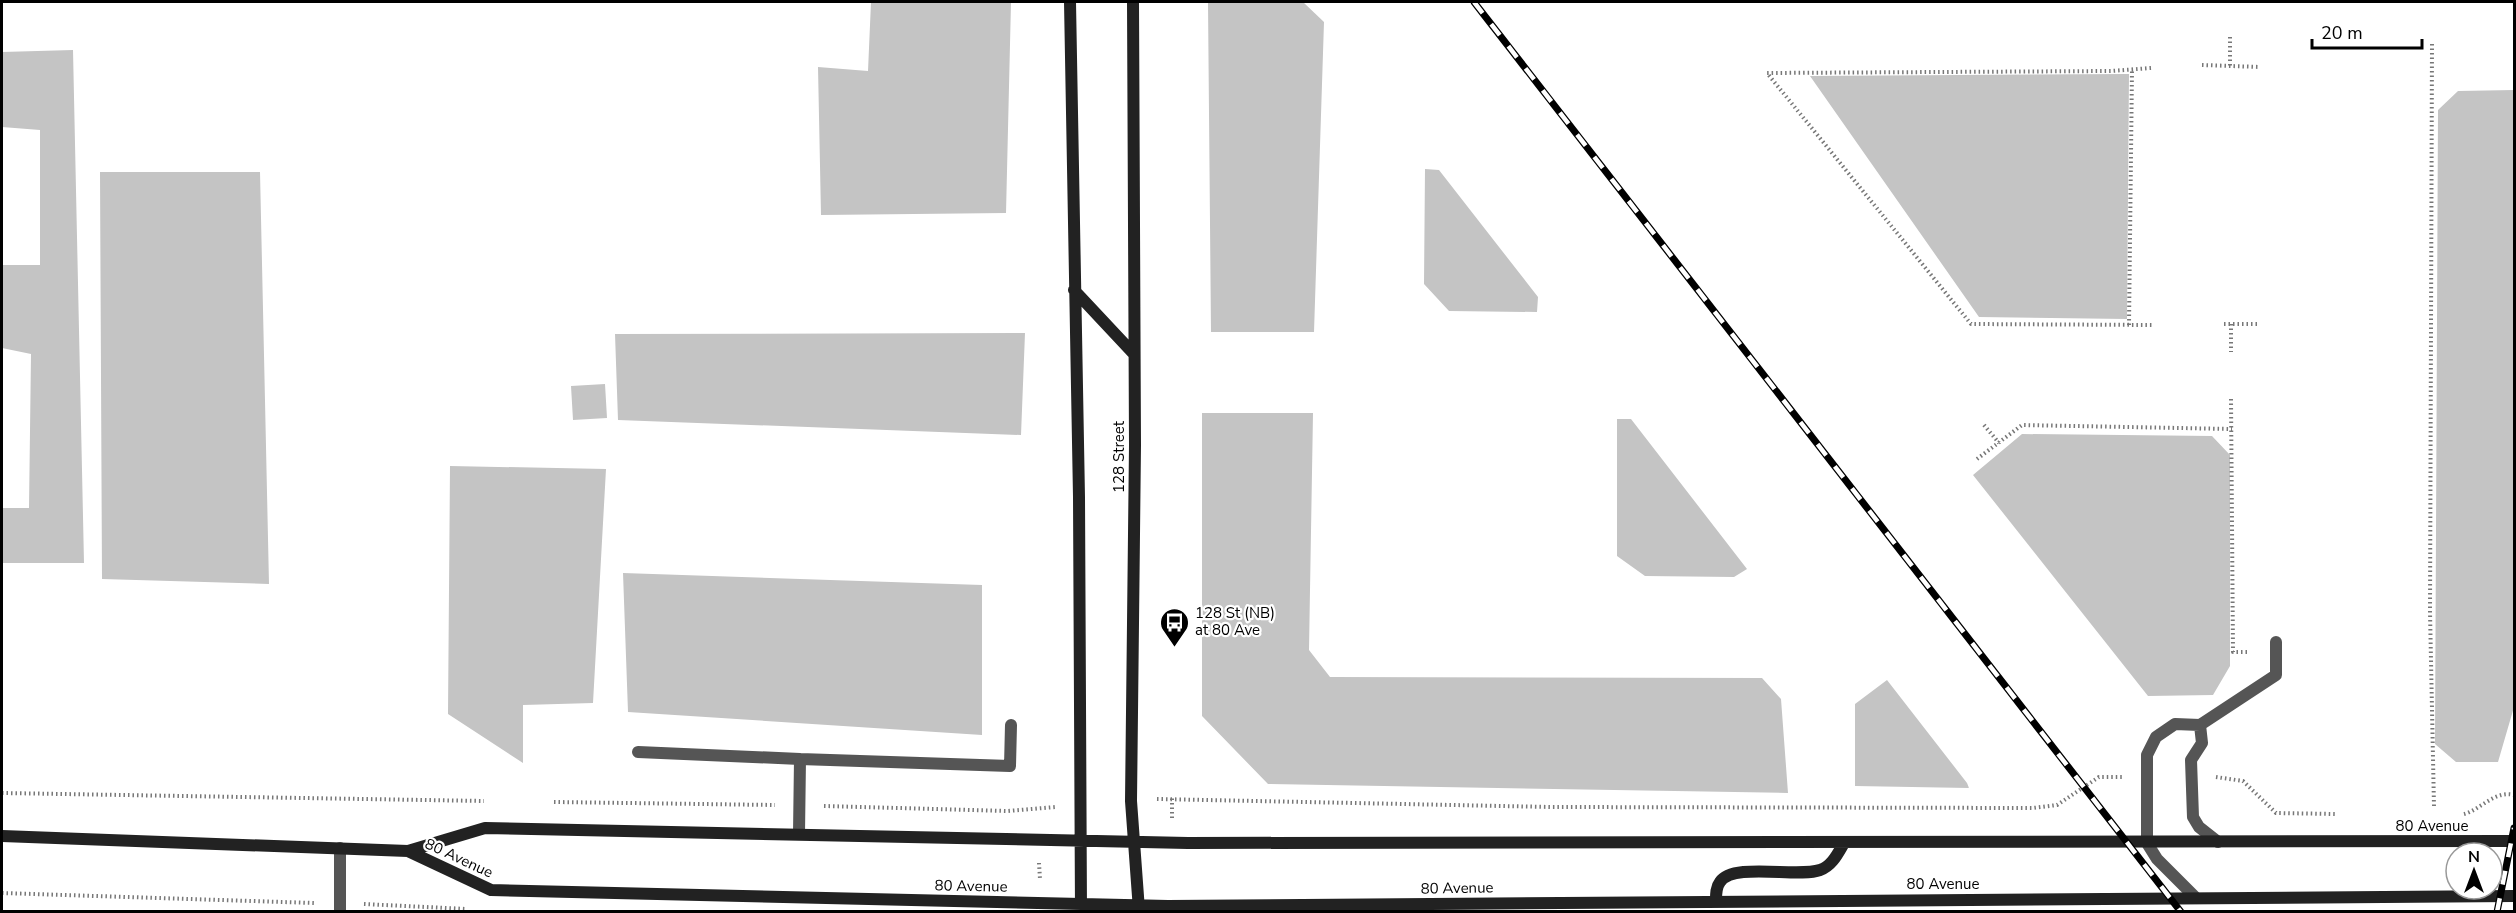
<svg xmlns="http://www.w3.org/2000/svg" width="2516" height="913" viewBox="0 0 2516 913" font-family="'Nunito Sans',sans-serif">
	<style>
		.building { fill: #c4c4c4 }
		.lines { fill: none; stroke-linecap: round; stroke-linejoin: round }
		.path { stroke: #777; stroke-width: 4; stroke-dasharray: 1.5 3; stroke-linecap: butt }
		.service { stroke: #555; stroke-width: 12 }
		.secondary { stroke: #222; stroke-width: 12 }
		.rail-casing { stroke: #000; stroke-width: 7 }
		.rail { stroke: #fff; stroke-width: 4.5; stroke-dasharray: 14; stroke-linecap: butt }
		.labels { text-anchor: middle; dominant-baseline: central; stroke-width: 4.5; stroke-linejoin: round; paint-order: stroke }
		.street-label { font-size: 15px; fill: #000; stroke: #fff }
		.poi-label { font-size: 15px; fill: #000; stroke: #fff; text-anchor: start }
	</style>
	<rect width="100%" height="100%" fill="#fff"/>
	<path class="building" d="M 871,2 L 1011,2 L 1006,213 L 821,215 L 818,67 L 868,71 Z
		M 1215,2 L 1303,2 L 1324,22 L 1314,332 L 1211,332 L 1208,3 Z
		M 73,50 L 84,563 L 2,563 L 2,508 L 29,508 L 31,354 L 2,348 L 2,265 L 40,265 L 40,130 L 2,127 L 2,52 Z
		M 2129,74 L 2127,319 L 1979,317 L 1810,76 Z
		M 2514,90 L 2514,707 L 2498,762 L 2456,762 L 2435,744 L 2438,110 L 2458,91 Z
		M 1425,169 L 1439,170 L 1538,297 L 1537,312 L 1449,311 L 1424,284 Z
		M 100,172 L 260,172 L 269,584 L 102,579 Z
		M 1025,333 L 1021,435 L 618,420 L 615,334 Z
		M 605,384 L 607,418 L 573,420 L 571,386 Z
		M 1202,413 L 1313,413 L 1309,650 L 1330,677 L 1762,678 L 1781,699 L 1788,793 L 1268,784 L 1202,716 Z
		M 1617,419 L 1631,419 L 1747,569 L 1734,577 L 1645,576 L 1617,556 Z
		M 2022,434 L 2212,436 L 2230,455 L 2230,666 L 2213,695 L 2148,696 L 1973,475 Z
		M 450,466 L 606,469 L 593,703 L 523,705 L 523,763 L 448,714 Z
		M 623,573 L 982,585 L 982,735 L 628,712 Z
		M 1887,680 L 1967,783 L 1969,788 L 1855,786 L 1855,704 Z"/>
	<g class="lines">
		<path class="path" d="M 2230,37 L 2230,66
			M 2432,44 L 2430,612 L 2434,807
			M 2202,65 L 2260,67
			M 2151,68 L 2111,71 L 1767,73 L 1971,324 L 2152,325
			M 2224,324 L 2258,324
			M 2231,324 L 2231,352
			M 2129,325 L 2132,69
			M 2231,399 L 2233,652 L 2250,652
			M 1984,425 L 1999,443
			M 1977,459 L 2022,425 L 2232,429
			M 2216,777 L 2243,781 L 2276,813 L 2336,814
			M 2,793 L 484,801
			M 1157,799 L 1551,807 L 2033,808 L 2057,805 L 2099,777 L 2124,777
			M 554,802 L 775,805
			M 824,806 L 1008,811 L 1056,807
			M 2464,814 C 2480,810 2495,790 2514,795
			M 1172,818 L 1172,798
			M 1039,863 L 1040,879
			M 2,893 L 314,903
			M 364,904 L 467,909"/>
		<path class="service" d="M 2200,725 L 2202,743 L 2191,760 L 2193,817 L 2199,827 L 2218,842
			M 638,752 L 800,759 L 799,834
			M 800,759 L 1010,766 L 1011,725
			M 2196,898 L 2157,859 L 2147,843 L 2147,755 L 2156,737 L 2175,724 L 2200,725 L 2276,675 L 2276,642
			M 340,912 L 340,848"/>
		<path class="secondary" d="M 1070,2 L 1079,497 L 1081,912
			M 1133,2 L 1135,445 L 1131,801 L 1139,910
			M 1074,290 L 1133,353
			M 2,836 L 408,851 L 485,828 L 1188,843 L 2514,841
			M 408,851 L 491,890 L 1168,906 L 2514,896
			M 1716,900 C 1716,894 1716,887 1720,882 C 1733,862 1798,878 1820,870 C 1832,866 1838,853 1844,843"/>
		<defs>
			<path id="rail" d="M 1474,2 L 2181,912
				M 2497,912 L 2514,828"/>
		</defs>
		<use href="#rail" class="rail-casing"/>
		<use href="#rail" class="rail"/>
	</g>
	<defs>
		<symbol id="bus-pin" viewBox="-11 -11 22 30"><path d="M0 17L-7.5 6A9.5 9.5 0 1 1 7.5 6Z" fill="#000" stroke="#fff"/><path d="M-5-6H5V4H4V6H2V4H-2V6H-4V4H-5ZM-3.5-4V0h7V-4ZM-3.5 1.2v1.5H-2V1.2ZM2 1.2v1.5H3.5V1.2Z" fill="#fff"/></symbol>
	</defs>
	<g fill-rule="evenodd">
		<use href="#bus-pin" x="1158" y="606" width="33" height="45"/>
	</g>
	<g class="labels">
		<g class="street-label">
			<text transform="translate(1119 457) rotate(-90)">128 Street</text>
			<text x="2432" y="826">80 Avenue</text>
			<text transform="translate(459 858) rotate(25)">80 Avenue</text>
			<text x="1943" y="884">80 Avenue</text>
			<text transform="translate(971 886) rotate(1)">80 Avenue</text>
			<text transform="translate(1457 888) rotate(-1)">80 Avenue</text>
		</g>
		<g class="poi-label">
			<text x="1195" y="613">128 St (NB)<tspan x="1195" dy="17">at 80 Ave</tspan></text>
		</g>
	</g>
	<rect width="2516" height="913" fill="none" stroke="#000000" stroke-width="6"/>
	<g transform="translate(2474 871)"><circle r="28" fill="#ffffff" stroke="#999999" stroke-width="1.5"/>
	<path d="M0-4.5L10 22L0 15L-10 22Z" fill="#000000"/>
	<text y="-9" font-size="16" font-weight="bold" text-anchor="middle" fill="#000000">N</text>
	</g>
	<path d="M2312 39v9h110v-9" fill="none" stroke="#000000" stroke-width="3"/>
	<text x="2321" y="39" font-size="18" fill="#000000" stroke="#ffffff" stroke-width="4.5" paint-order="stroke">20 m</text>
</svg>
